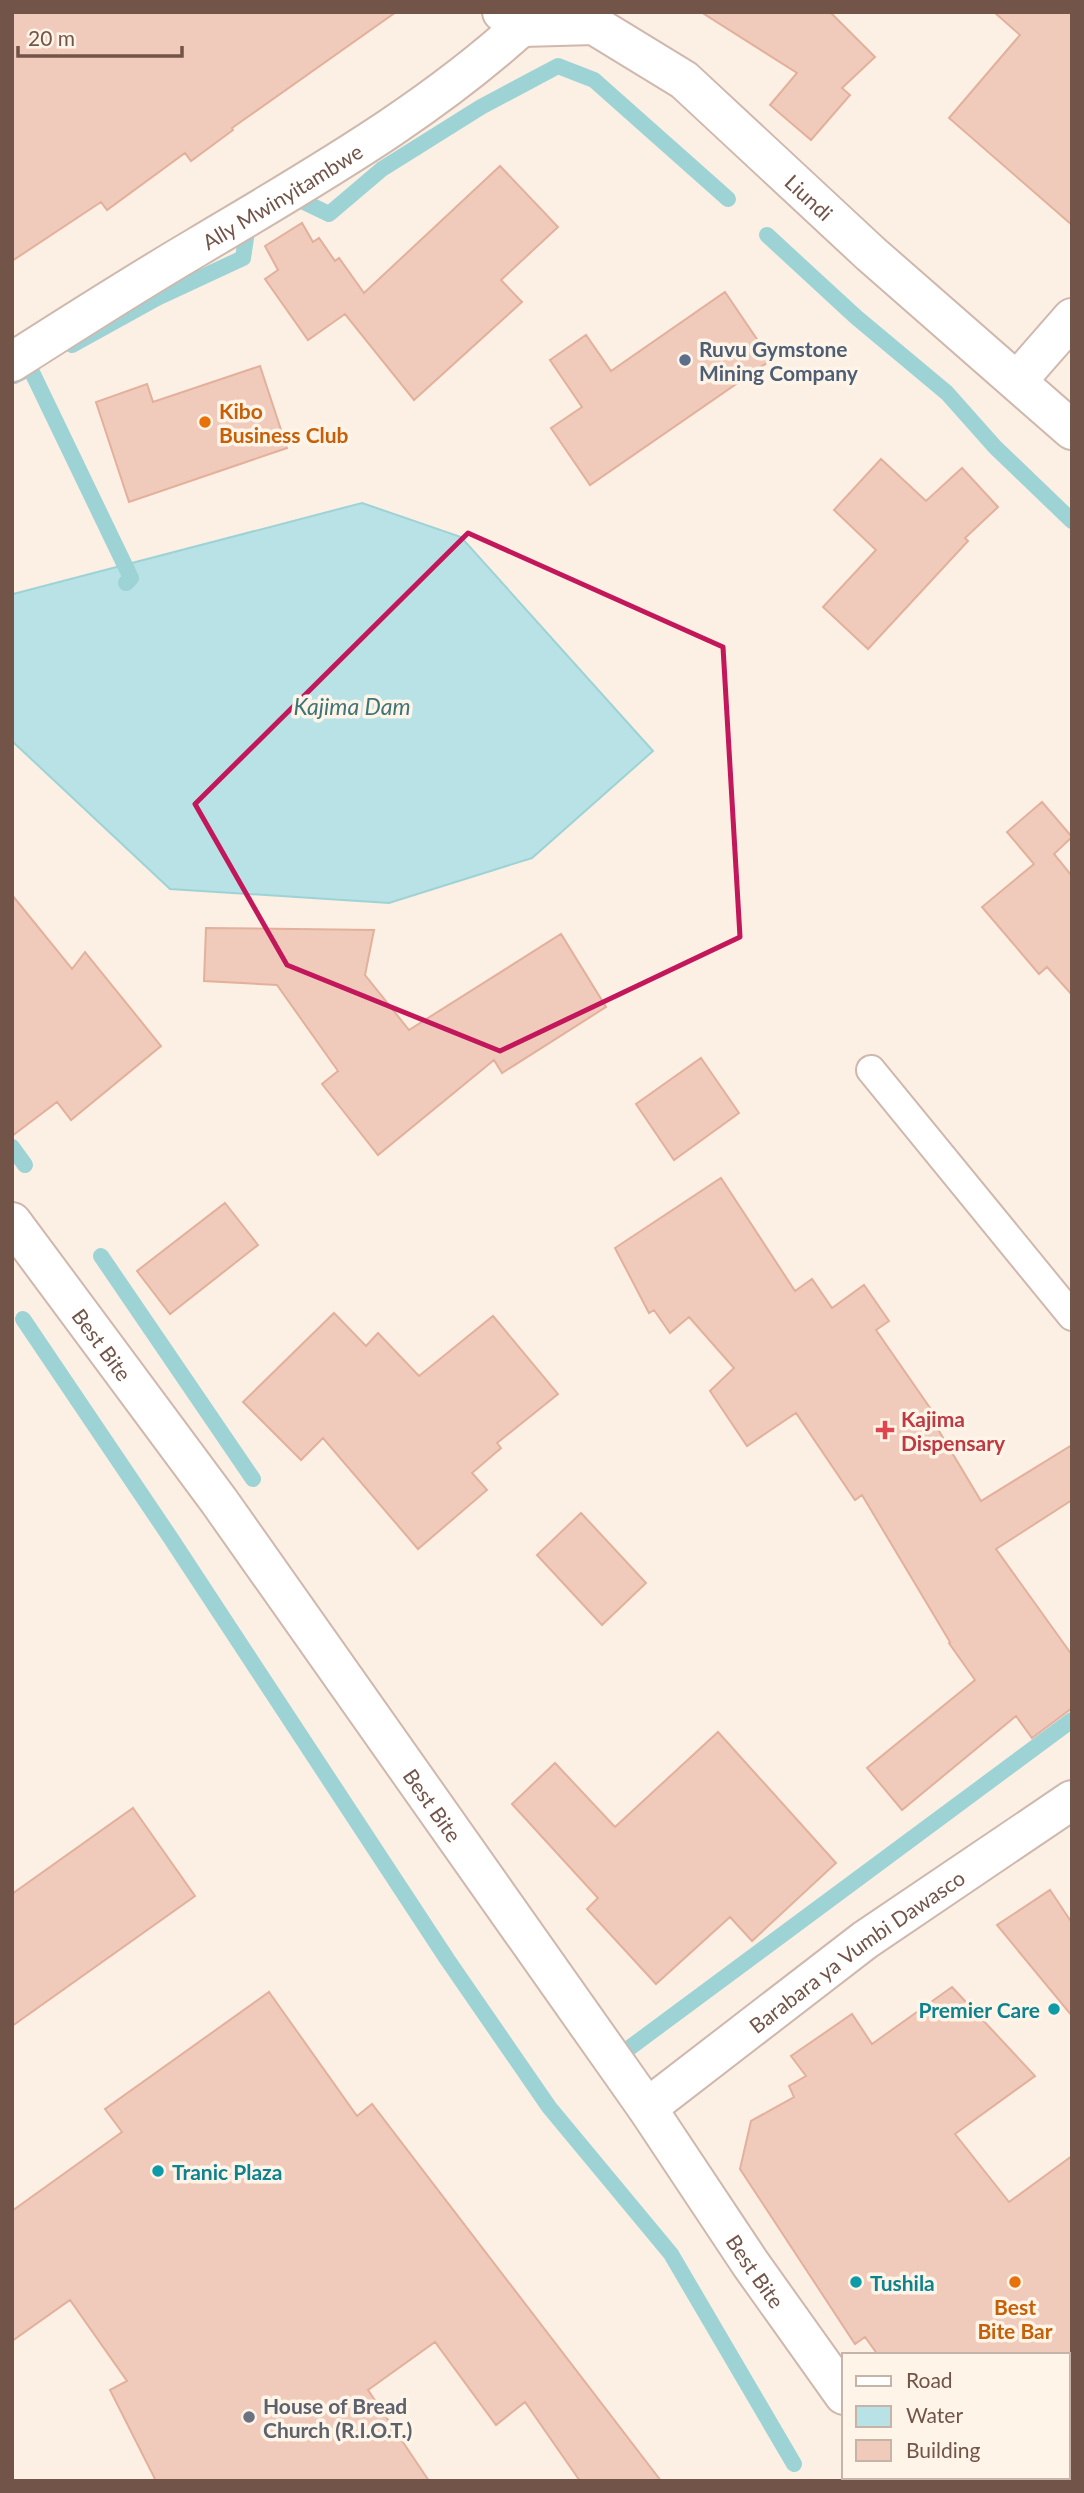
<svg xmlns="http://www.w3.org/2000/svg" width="1084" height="2493" viewBox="0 0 1084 2493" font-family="Lato,sans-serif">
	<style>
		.water { fill: #b8e2e5; stroke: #9ed3d6; stroke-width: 2 }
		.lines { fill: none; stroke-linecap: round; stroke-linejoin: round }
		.stream { stroke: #9ed3d6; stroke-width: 16 }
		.building { fill: #f0cbbb; stroke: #e3b09b; stroke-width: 2 }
		.service-casing { stroke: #cfb8ad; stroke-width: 32 }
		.minor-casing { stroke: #cfb8ad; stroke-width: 42 }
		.service { stroke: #fff; stroke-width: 28 }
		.minor { stroke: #fff; stroke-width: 38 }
		.marked { fill: none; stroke: #c2185b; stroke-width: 5; stroke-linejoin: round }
		.service-dot { fill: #5c6f8a; stroke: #fff4e8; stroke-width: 2.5 }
		.food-dot { fill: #e8710a; stroke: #fff4e8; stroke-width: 2.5 }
		.health-dot { fill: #e0444e; stroke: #fff4e8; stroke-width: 2.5 }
		.culture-dot { fill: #0f9aa8; stroke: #fff4e8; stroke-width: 2.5 }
		.worship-dot { fill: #6b7280; stroke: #fff4e8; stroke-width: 2.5 }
		.labels { text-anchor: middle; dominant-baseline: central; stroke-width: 7; stroke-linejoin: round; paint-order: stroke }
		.street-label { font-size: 21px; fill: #735449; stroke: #fff4e8 }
		.service-label { font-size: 21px; font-weight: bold; fill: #4e5e75; stroke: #fff4e8; text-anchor: start }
		.food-label { font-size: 21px; font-weight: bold; fill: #c56008; stroke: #fff4e8; text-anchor: start }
		.health-label { font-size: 21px; font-weight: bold; fill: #be3a42; stroke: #fff4e8; text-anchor: start }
		.culture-label { font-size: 21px; font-weight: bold; fill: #0d838f; stroke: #fff4e8; text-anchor: start }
		.worship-label { font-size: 21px; font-weight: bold; fill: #5b616d; stroke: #fff4e8; text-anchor: start }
		.water-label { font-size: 23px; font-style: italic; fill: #3e7478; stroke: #fff4e8 }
	</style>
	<rect width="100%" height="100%" fill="#fcefe3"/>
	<path class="water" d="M 362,503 L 461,537 L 653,751 L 532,858 L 389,903 L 170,889 L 12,741 L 13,594 Z"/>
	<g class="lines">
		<path class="stream" d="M 289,204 L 302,201 L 329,214 L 382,169 L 481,107 L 558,66 L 594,80 L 728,199
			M 767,235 L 856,317 L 947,393 L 995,447 L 1072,521
			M 72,345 L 157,298 L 243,258 L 248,225 L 251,223
			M 14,376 L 30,368 L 131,578 L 126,583
			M 12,1147 L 25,1165
			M 101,1256 L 253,1479
			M 23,1319 L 170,1537 L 447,1959 L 549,2107 L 671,2254 L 794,2464
			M 628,2049 L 1072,1720"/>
	</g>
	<path class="building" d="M 12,12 L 396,12 L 232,128 L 233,130 L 191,161 L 185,153 L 107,210 L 101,202 L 12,261 Z
		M 701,12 L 830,12 L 875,57 L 842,88 L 850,95 L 811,140 L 770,105 L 797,73 Z
		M 994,12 L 1072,12 L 1072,225 L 949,118 L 1020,35 Z
		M 500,166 L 558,227 L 501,280 L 522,302 L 414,400 L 345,314 L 308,340 L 265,279 L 278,270 L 265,246 L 302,223 L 313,242 L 319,238 L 335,261 L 339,258 L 364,293 Z
		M 725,292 L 771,360 L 590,485 L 551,428 L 582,407 L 550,360 L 586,335 L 611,371 Z
		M 260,366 L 287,448 L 129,502 L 96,402 L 147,384 L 153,402 Z
		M 881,459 L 926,501 L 962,468 L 998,507 L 965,538 L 968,541 L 868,649 L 823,607 L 876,550 L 834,510 Z
		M 1042,802 L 1072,837 L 1054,854 L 1072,876 L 1072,995 L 1047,967 L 1039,974 L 982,907 L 1034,864 L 1007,832 Z
		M 12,895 L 72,969 L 85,952 L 161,1046 L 71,1120 L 57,1102 L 12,1136 Z
		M 206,928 L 374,930 L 365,975 L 409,1030 L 561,934 L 606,1007 L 502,1073 L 494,1060 L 378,1155 L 322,1084 L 338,1071 L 277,985 L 204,981 Z
		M 701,1058 L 739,1113 L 674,1160 L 636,1104 Z
		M 721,1178 L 795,1291 L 812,1279 L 832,1308 L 864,1285 L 889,1321 L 876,1330 L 937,1418 L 933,1421 L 981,1501 L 1072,1445 L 1072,1500 L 996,1549 L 1072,1655 L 1072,1708 L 1032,1738 L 1016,1716 L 902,1810 L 867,1768 L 975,1680 L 949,1643 L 950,1642 L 862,1495 L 855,1500 L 796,1413 L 747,1446 L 710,1391 L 734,1368 L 689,1317 L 670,1333 L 654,1310 L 649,1313 L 615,1248 Z
		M 225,1203 L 258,1245 L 170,1314 L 137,1271 Z
		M 334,1313 L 366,1346 L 378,1333 L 419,1376 L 493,1316 L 558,1394 L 497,1443 L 501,1448 L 472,1473 L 487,1490 L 418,1549 L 323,1438 L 301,1460 L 243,1402 Z
		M 581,1513 L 646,1583 L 602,1625 L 537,1555 Z
		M 718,1732 L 836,1863 L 752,1941 L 730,1917 L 656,1984 L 587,1909 L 598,1898 L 512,1804 L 555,1763 L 615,1827 Z
		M 133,1808 L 195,1896 L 12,2026 L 12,1894 Z
		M 1050,1890 L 1072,1923 L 1072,2016 L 997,1925 Z
		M 952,1987 L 1035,2076 L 955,2134 L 1009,2202 L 1072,2156 L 1072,2355 L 878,2355 L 865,2337 L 855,2344 L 740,2169 L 751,2121 L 794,2097 L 789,2086 L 806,2076 L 791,2056 L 852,2014 L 872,2044 Z
		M 269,1992 L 357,2116 L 372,2104 L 661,2481 L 580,2481 L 525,2402 L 496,2425 L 435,2342 L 368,2390 L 429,2481 L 156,2481 L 110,2390 L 127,2381 L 70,2300 L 12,2341 L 12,2211 L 122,2132 L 105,2109 Z"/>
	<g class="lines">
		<defs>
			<path id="service" d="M 871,1070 L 1072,1316
				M 1068,2437 L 1072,2434
				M 1011,2481 L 1015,2477"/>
			<g id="minor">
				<path id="s1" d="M 502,12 L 522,27 L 594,25 L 684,80 L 871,254 L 1072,430"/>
				<path id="s2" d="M 12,362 C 73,323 134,284 197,247 C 314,177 438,107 537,12"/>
				<path d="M 1017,381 L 1072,318"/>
				<path id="s3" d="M 12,1222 L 219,1501 L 647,2108 L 750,2263 L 844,2395"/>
				<path id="s4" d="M 647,2108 L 865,1940 L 1072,1800"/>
				<path d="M 901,2477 L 903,2481"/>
			</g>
		</defs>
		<use href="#service" class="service-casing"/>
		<use href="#minor" class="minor-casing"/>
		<use href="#service" class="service"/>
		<use href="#minor" class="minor"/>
	</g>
	<path class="marked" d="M 468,533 L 723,647 L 740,937 L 500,1051 L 287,965 L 195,804 Z"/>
	<circle class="service-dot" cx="685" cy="360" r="7"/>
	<g class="food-dot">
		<circle cx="205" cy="422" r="7"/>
		<circle cx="1015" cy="2282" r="7"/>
	</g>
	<path class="health-dot" d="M881.5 1419.5h7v7h7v7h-7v7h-7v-7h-7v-7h7z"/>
	<g class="culture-dot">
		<circle cx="1054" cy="2009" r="7"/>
		<circle cx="158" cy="2171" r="7"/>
		<circle cx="856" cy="2282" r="7"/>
	</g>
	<circle class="worship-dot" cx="249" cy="2417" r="7"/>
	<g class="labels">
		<g class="street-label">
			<text stroke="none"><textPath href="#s2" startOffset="317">Ally Mwinyitambwe</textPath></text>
			<text stroke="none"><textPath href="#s1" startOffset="374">Liundi</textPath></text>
			<text stroke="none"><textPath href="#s3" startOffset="152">Best Bite</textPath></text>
			<text stroke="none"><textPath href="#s3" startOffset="719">Best Bite</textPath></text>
			<text stroke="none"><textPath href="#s4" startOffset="262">Barabara ya Vumbi Dawasco</textPath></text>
			<text stroke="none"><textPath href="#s3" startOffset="1286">Best Bite</textPath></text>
		</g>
		<g class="service-label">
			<text x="699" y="348">Ruvu Gymstone<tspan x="699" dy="24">Mining Company</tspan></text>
		</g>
		<g class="food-label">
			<text x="219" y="410">Kibo<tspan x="219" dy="24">Business Club</tspan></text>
			<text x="1015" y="2306" text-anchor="middle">Best<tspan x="1015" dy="24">Bite Bar</tspan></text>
		</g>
		<g class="health-label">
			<text x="901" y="1418">Kajima<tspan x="901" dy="24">Dispensary</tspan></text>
		</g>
		<g class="culture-label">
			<text x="1040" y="2009" text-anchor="end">Premier Care</text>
			<text x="172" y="2171">Tranic Plaza</text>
			<text x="870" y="2282">Tushila</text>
		</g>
		<g class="worship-label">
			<text x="263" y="2405">House of Bread<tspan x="263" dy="24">Church (R.I.O.T.)</tspan></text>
		</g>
		<g class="water-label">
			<text x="352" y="706">Kajima Dam</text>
		</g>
	</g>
	<rect width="1084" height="2493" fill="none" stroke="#735449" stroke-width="28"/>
	<rect x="842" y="2353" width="228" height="126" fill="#fff4e8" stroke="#c7b4a8" stroke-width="2"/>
	<rect x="856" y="2376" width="35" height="10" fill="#ffffff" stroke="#c7b4a8" stroke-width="2"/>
	<text x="906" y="2388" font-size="21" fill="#735449">Road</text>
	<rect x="856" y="2406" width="35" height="21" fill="#b8e2e5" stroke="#c7b4a8" stroke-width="2"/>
	<text x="906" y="2423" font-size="21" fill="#735449">Water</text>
	<rect x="856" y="2440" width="35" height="21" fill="#f0cbbb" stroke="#c7b4a8" stroke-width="2"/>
	<text x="906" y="2458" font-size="21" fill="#735449">Building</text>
	<path d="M18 46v10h164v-10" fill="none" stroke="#735449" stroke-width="3.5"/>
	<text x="28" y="46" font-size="21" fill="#735449" stroke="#fff4e8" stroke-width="5" paint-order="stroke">20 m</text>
</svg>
